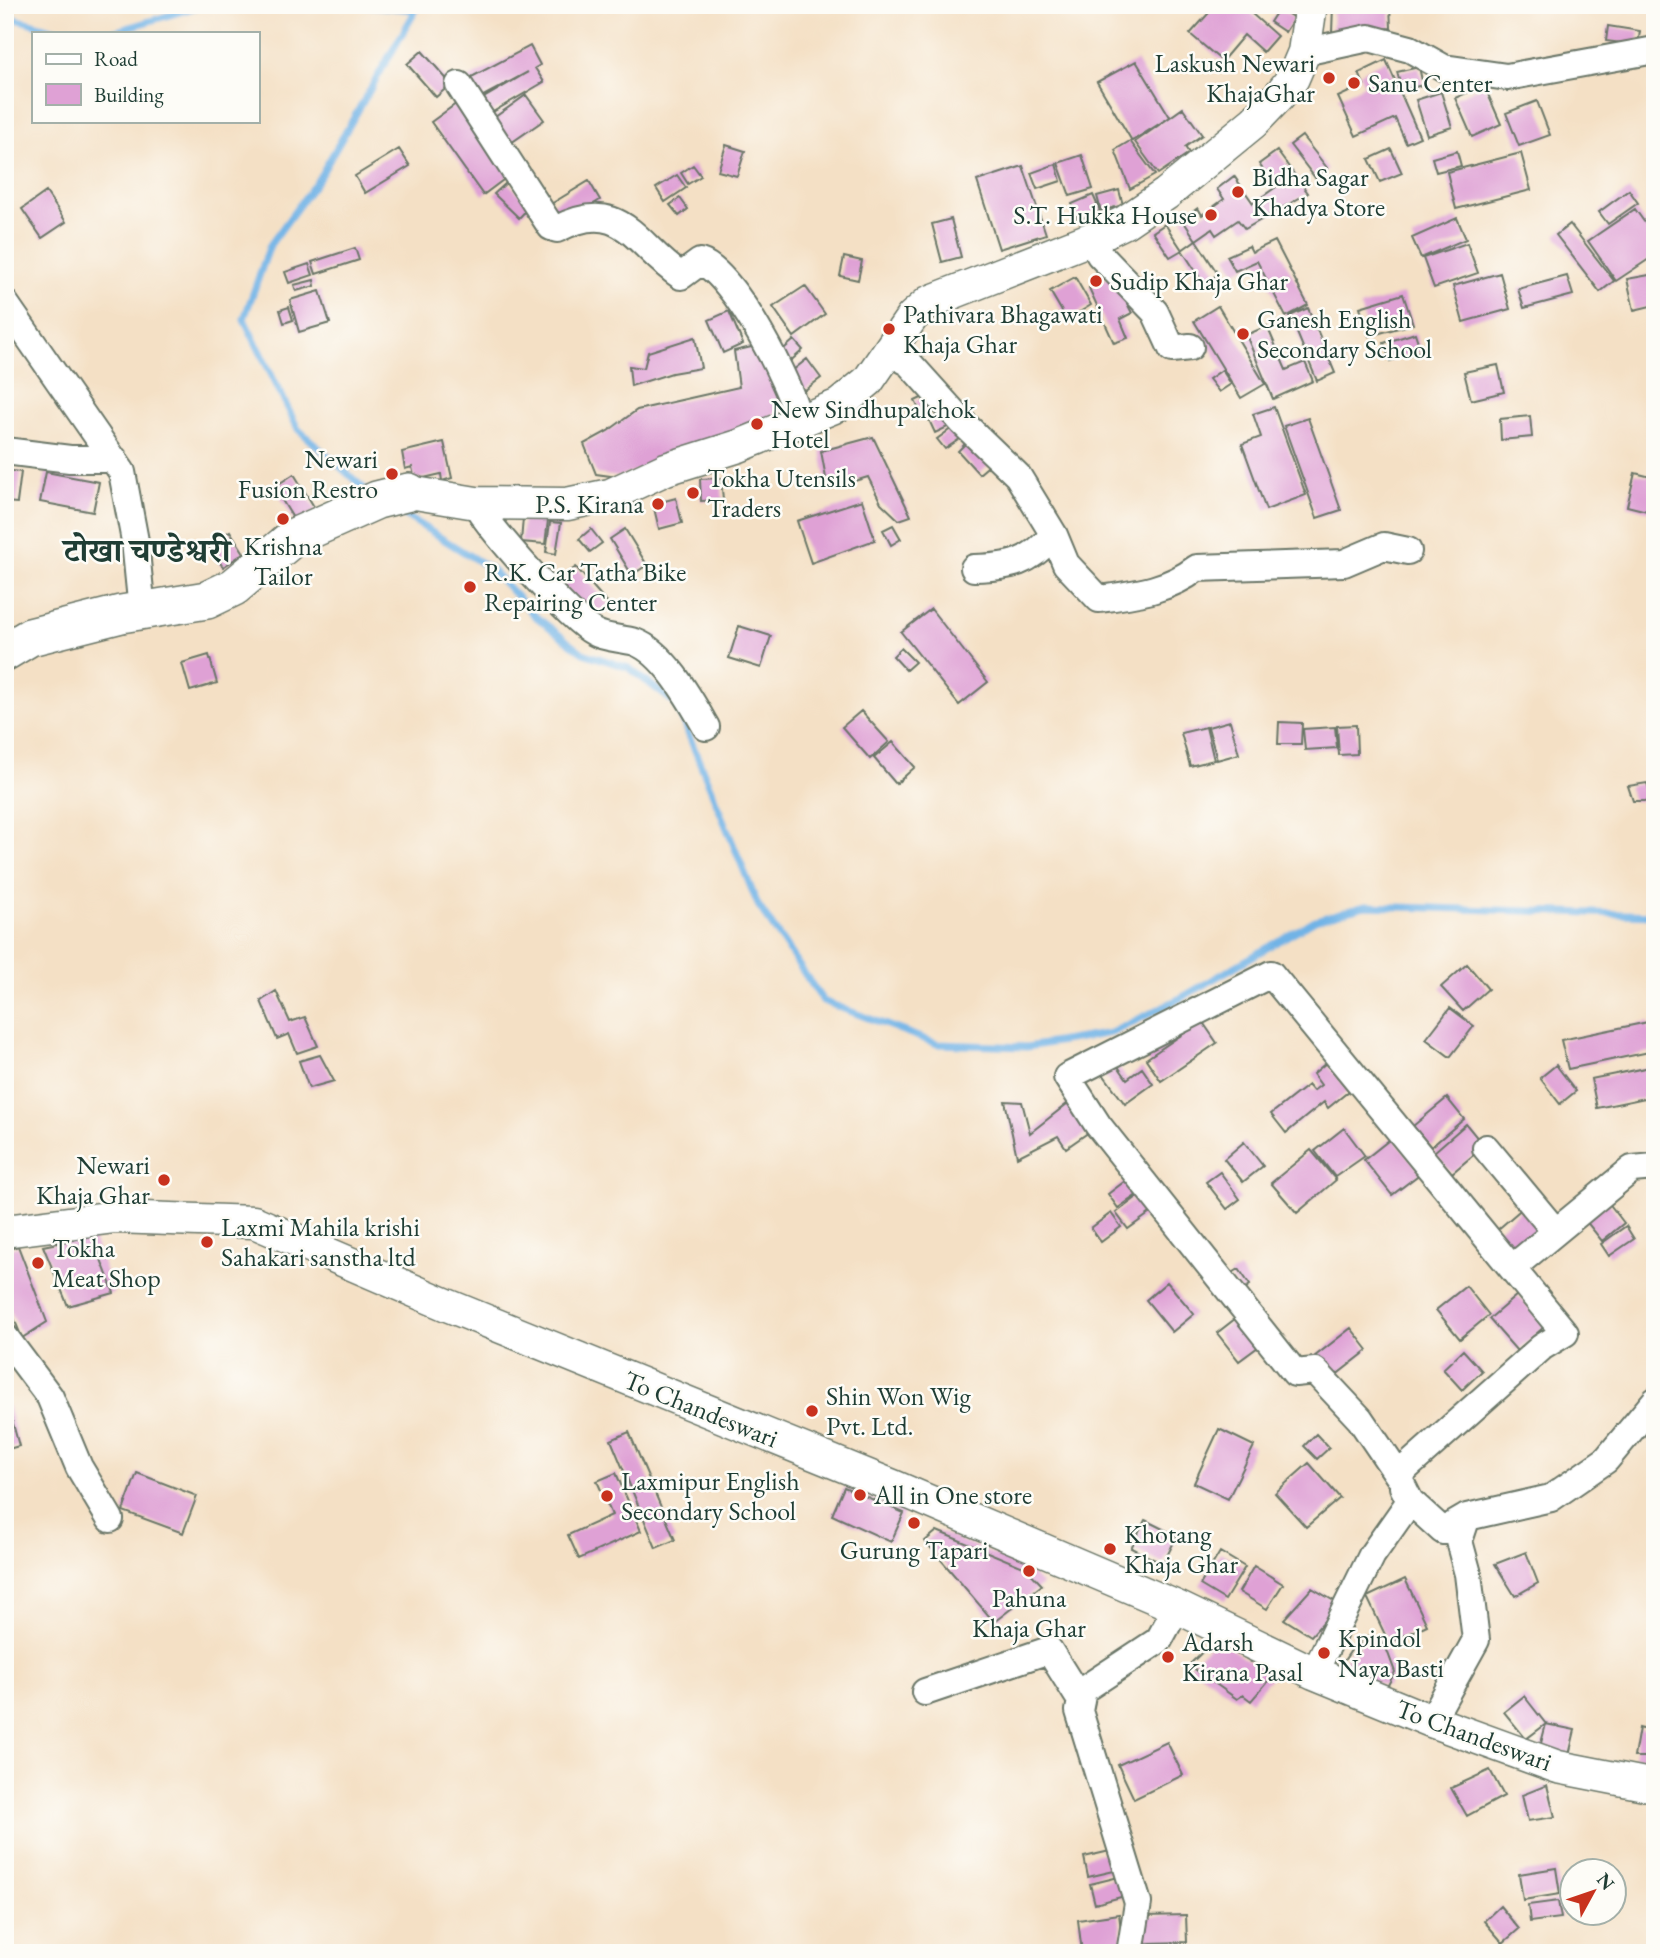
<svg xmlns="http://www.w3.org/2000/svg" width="1660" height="1958" viewBox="0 0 1660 1958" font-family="'EB Garamond','Noto Serif Devanagari',serif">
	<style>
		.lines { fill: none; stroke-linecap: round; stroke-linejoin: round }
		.stream { stroke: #71b3e6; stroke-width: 7 }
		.building { fill: #dfa1d5 }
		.minor-casing { stroke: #6a7667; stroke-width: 30 }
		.tertiary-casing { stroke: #6a7667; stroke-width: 35 }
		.secondary-casing { stroke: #6a7667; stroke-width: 40 }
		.minor { stroke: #fff; stroke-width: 26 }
		.tertiary { stroke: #fff; stroke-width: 32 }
		.secondary { stroke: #fff; stroke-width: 37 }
		.poi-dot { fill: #c8321e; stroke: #fdfcf7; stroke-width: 2.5 }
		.labels { text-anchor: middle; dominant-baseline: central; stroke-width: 5; stroke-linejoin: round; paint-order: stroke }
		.poi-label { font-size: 26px; fill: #1f3d34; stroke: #fdfcf7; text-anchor: start }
		.street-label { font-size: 26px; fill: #1f3d34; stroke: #fdfcf7 }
		.district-label { font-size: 33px; font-weight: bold; fill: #1f3d34; stroke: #fdfcf7 }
	</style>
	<rect width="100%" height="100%" fill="#fdfcf7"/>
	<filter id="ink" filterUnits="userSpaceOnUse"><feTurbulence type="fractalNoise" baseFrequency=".0143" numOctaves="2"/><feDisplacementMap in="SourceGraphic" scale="14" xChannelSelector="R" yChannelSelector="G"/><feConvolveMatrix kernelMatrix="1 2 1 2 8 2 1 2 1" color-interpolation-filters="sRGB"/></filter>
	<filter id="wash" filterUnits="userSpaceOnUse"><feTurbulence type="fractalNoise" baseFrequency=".00686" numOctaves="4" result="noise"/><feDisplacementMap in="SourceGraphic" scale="28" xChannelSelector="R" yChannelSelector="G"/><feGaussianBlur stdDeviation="1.57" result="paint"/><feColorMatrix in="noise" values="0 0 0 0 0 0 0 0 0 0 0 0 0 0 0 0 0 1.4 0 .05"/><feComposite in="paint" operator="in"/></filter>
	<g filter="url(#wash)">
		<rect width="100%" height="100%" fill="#f4e0c5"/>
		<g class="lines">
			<path class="stream" d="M 365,5 L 416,10 L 319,178 L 270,245 L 244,319 L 298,429 L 368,492
				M 5,16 L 66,33
				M 110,33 L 203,5
				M 393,508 L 491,569 L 535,616 L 583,653 L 629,668 L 676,704 L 758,905 L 823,1001 L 937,1044 L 1027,1047 L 1111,1033 L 1181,998 L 1315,920 L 1365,906 L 1655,915"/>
		</g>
		<g id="blocks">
			<path class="building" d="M 1216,5 L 1242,5 L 1277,36 L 1263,52 L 1244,35 L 1222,61 L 1190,34 Z
				M 1333,5 L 1390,5 L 1391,28 L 1332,33 Z
				M 1279,8 L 1294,18 L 1285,32 L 1270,22 Z
				M 1608,26 L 1640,31 L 1638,45 L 1606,41 Z
				M 530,46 L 540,65 L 535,68 L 544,82 L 486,116 L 477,102 L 528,72 L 474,101 L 464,81 Z
				M 422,51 L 451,84 L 436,97 L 407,64 Z
				M 1386,60 L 1420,137 L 1406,143 L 1395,118 L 1356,136 L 1338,97 L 1364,85 L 1359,73 Z
				M 1136,61 L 1170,117 L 1132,141 L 1097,82 Z
				M 1419,67 L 1423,85 L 1402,90 L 1397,72 Z
				M 1484,85 L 1501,124 L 1472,137 L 1455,98 Z
				M 1441,92 L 1452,127 L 1427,135 L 1416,100 Z
				M 526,95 L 544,120 L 505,147 L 488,122 Z
				M 460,101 L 511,174 L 483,195 L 431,122 Z
				M 1537,101 L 1550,135 L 1519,146 L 1506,113 Z
				M 1183,108 L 1202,135 L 1185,147 L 1189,153 L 1158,174 L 1135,142 Z
				M 1302,136 L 1328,169 L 1316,179 L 1290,145 Z
				M 1130,141 L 1155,175 L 1130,189 L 1115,150 Z
				M 726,145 L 745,151 L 737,176 L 718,171 Z
				M 399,149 L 410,166 L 365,193 L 355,176 Z
				M 1391,149 L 1402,173 L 1380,182 L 1369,159 Z
				M 1277,151 L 1308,193 L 1245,229 L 1238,220 L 1216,235 L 1212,229 L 1196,240 L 1182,219 L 1198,208 L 1202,215 L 1224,199 L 1217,189 L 1234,176 L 1253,203 L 1276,187 L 1259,164 Z
				M 1457,151 L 1461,166 L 1436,172 L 1432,158 Z
				M 1521,153 L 1531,190 L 1456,209 L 1447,172 Z
				M 1082,155 L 1093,189 L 1070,196 L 1058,163 Z
				M 1056,164 L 1061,181 L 1037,189 L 1031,173 Z
				M 693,165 L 701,176 L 688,184 L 681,173 Z
				M 1023,166 L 1046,234 L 999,249 L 977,181 Z
				M 677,175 L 686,188 L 665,202 L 656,188 Z
				M 589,181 L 600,200 L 563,223 L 551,204 Z
				M 507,182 L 531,205 L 519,218 L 494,194 Z
				M 1119,190 L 1123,205 L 1101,211 L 1097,196 Z
				M 1629,190 L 1638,203 L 1608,224 L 1599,212 Z
				M 46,192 L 66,222 L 42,238 L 22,209 Z
				M 1093,195 L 1100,211 L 1078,220 L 1072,204 Z
				M 680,198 L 688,209 L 679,216 L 670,205 Z
				M 1635,209 L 1655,237 L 1655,255 L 1616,281 L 1588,241 Z
				M 1457,218 L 1466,239 L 1421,258 L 1412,238 Z
				M 951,219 L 961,257 L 942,262 L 932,224 Z
				M 1165,224 L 1182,250 L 1170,257 L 1153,232 Z
				M 1570,224 L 1614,281 L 1600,292 L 1556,235 Z
				M 1196,240 L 1218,274 L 1204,284 L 1182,250 Z
				M 1275,241 L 1308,305 L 1286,317 L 1257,261 L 1235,271 L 1227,256 L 1249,246 L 1252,252 Z
				M 1467,243 L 1478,273 L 1434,288 L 1423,258 Z
				M 355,248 L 359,260 L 316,274 L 312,262 Z
				M 844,257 L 862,261 L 858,280 L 840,276 Z
				M 309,264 L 313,275 L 289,283 L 285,272 Z
				M 1500,273 L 1510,309 L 1463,322 L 1453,286 Z
				M 1655,274 L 1655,305 L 1634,310 L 1627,279 Z
				M 1112,275 L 1132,313 L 1120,319 L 1128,338 L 1114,343 L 1089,288 Z
				M 1567,276 L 1573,295 L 1524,308 L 1518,289 Z
				M 1075,277 L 1091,305 L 1067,320 L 1050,291 Z
				M 314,280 L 315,286 L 296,291 L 294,285 Z
				M 805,286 L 825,314 L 794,337 L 773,307 Z
				M 320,291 L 330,323 L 299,332 L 290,300 Z
				M 1403,294 L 1413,324 L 1369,336 L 1360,307 Z
				M 1218,306 L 1265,384 L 1241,398 L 1194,321 Z
				M 289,307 L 293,320 L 284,323 L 280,310 Z
				M 1308,308 L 1335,373 L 1317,381 L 1290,316 Z
				M 729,311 L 743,344 L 723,353 L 709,320 Z
				M 1267,326 L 1286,370 L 1305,362 L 1313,381 L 1273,399 L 1246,335 Z
				M 1415,333 L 1421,351 L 1390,361 L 1384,343 Z
				M 695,337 L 701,368 L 672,373 L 631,386 L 629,366 L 644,368 L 648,352 Z
				M 794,340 L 803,350 L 787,364 L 778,354 Z
				M 756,346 L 786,405 L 756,427 L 618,477 L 596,474 L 584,444 L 608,431 L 637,410 L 739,387 L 734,351 Z
				M 807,359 L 821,378 L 801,393 L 787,375 Z
				M 1498,365 L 1504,392 L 1471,400 L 1464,372 Z
				M 1222,370 L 1231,384 L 1219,392 L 1209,379 Z
				M 930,394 L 936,405 L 921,413 L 915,401 Z
				M 1274,407 L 1306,495 L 1266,510 L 1242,444 L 1261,437 L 1253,414 Z
				M 949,410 L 956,423 L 935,433 L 929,420 Z
				M 1530,416 L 1532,437 L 1501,440 L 1500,419 Z
				M 1308,418 L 1341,510 L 1317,518 L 1284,426 Z
				M 959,423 L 967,434 L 945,449 L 937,439 Z
				M 873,437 L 911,516 L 899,520 L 881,503 L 868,477 L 828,489 L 821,451 Z
				M 971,438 L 993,462 L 979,474 L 958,451 Z
				M 444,442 L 452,478 L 442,481 L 441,474 L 415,480 L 412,467 L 405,469 L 402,452 Z
				M 5,470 L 21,472 L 17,503 L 5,502 Z
				M 46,472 L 99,482 L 93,512 L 40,502 Z
				M 1635,473 L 1655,478 L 1655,513 L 1627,506 Z
				M 294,474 L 316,510 L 296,523 L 274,487 Z
				M 721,478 L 723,500 L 701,501 L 700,479 Z
				M 676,498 L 682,523 L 659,529 L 653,504 Z
				M 862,500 L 875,540 L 811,563 L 797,521 Z
				M 523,518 L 548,520 L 545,544 L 521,542 Z
				M 550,522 L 561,523 L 556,554 L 546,552 Z
				M 893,525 L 901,539 L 891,545 L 883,530 Z
				M 591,529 L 602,543 L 590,552 L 579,539 Z
				M 625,529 L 647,565 L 632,575 L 610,539 Z
				M 230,531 L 244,553 L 223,567 L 209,546 Z
				M 576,567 L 610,606 L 593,621 L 558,580 Z
				M 931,609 L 988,682 L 959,705 L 901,632 Z
				M 739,626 L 771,636 L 761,668 L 729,658 Z
				M 901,648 L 915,662 L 906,670 L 893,656 Z
				M 209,655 L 217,683 L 190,691 L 182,663 Z
				M 861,711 L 889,742 L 870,759 L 842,727 Z
				M 1230,721 L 1239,754 L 1217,760 L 1208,727 Z
				M 1279,722 L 1302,723 L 1301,744 L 1278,744 Z
				M 1356,725 L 1357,754 L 1339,755 L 1337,726 Z
				M 1206,727 L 1214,760 L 1190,766 L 1181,733 Z
				M 1335,727 L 1337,748 L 1305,750 L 1303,729 Z
				M 893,742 L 915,767 L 896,784 L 874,758 Z
				M 1647,783 L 1653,801 L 1633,801 L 1628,786 Z
				M 1467,964 L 1488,989 L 1463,1011 L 1441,987 Z
				M 276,991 L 290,1022 L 305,1017 L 318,1046 L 297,1053 L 289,1034 L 277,1039 L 261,1001 Z
				M 1450,1008 L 1474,1026 L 1450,1057 L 1426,1039 Z
				M 1202,1021 L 1217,1043 L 1161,1081 L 1146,1059 Z
				M 1648,1022 L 1654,1051 L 1568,1069 L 1561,1040 Z
				M 320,1055 L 334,1081 L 309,1088 L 299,1061 Z
				M 1326,1063 L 1349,1091 L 1328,1108 L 1324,1102 L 1286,1133 L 1271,1114 L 1308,1085 L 1313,1091 L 1321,1085 L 1313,1074 Z
				M 1117,1065 L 1127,1079 L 1142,1068 L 1153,1084 L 1125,1104 L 1103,1074 Z
				M 1556,1065 L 1576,1091 L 1560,1104 L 1540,1078 Z
				M 1655,1066 L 1655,1096 L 1597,1108 L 1591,1079 Z
				M 1447,1098 L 1464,1119 L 1431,1147 L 1413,1126 Z
				M 1072,1100 L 1092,1130 L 1066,1148 L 1058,1136 L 1017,1157 L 1005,1101 L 1022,1102 L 1030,1133 Z
				M 1466,1124 L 1484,1146 L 1452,1173 L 1434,1152 Z
				M 1344,1128 L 1365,1156 L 1335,1177 L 1315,1151 Z
				M 1393,1137 L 1421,1173 L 1392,1195 L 1364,1160 Z
				M 1244,1142 L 1263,1166 L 1243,1182 L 1224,1159 Z
				M 1311,1150 L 1336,1180 L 1297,1213 L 1271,1183 Z
				M 1220,1172 L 1240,1199 L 1227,1209 L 1206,1182 Z
				M 1133,1175 L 1144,1190 L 1118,1208 L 1108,1194 Z
				M 1141,1194 L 1153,1211 L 1128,1229 L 1116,1213 Z
				M 1608,1202 L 1624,1223 L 1602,1241 L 1585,1220 Z
				M 1525,1206 L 1544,1228 L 1515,1253 L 1496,1231 Z
				M 1111,1213 L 1121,1227 L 1101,1242 L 1091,1228 Z
				M 1626,1226 L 1634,1239 L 1609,1256 L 1601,1244 Z
				M 92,1236 L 114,1293 L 68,1306 L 43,1246 Z
				M 18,1246 L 47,1322 L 22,1338 L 5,1297 L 5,1251 Z
				M 1239,1269 L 1250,1285 L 1240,1292 L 1229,1275 Z
				M 1167,1282 L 1194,1314 L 1172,1332 L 1146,1300 Z
				M 1466,1286 L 1489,1315 L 1460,1339 L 1436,1310 Z
				M 1517,1295 L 1545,1326 L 1517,1351 L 1489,1319 Z
				M 1240,1315 L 1262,1344 L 1239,1361 L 1217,1333 Z
				M 1351,1328 L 1368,1350 L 1331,1379 L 1314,1357 Z
				M 1463,1350 L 1482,1371 L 1462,1390 L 1443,1369 Z
				M 8,1405 L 19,1446 L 5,1450 L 5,1406 Z
				M 1219,1429 L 1254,1446 L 1228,1499 L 1194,1483 Z
				M 629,1432 L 675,1540 L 656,1548 L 611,1440 Z
				M 1316,1434 L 1329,1448 L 1317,1459 L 1304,1446 Z
				M 1309,1463 L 1340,1498 L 1306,1527 L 1275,1493 Z
				M 137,1473 L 197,1496 L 183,1533 L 123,1511 Z
				M 616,1473 L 641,1531 L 579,1559 L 568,1535 L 612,1515 L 597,1481 Z
				M 844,1487 L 904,1513 L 891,1542 L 832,1515 Z
				M 1145,1520 L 1177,1536 L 1163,1564 L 1131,1548 Z
				M 937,1531 L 1026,1568 L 1042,1585 L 994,1622 L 925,1541 Z
				M 1220,1552 L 1245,1567 L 1225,1600 L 1200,1585 Z
				M 1526,1552 L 1538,1583 L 1515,1596 L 1495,1564 Z
				M 1254,1566 L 1283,1584 L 1267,1609 L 1239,1592 Z
				M 1405,1579 L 1427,1625 L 1389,1643 L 1367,1597 Z
				M 1312,1588 L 1339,1604 L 1311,1636 L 1284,1619 Z
				M 1368,1636 L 1385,1645 L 1395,1672 L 1387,1687 L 1339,1668 L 1352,1649 L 1359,1651 L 1361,1641 Z
				M 1216,1639 L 1251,1662 L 1256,1658 L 1276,1672 L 1251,1701 L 1243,1695 L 1237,1699 L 1189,1665 Z
				M 1524,1696 L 1546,1724 L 1575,1730 L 1569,1755 L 1540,1747 L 1546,1724 L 1526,1739 L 1504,1712 Z
				M 1639,1728 L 1655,1732 L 1655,1757 L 1634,1757 Z
				M 1167,1742 L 1183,1775 L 1134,1799 L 1118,1765 Z
				M 1490,1770 L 1504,1796 L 1467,1816 L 1451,1788 Z
				M 1547,1785 L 1555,1817 L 1528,1821 L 1522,1795 Z
				M 1123,1848 L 1127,1868 L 1088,1877 L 1084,1857 Z
				M 1556,1868 L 1560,1894 L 1523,1900 L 1519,1874 Z
				M 1127,1875 L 1132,1894 L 1095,1904 L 1090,1884 Z
				M 1558,1901 L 1561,1918 L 1530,1922 L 1528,1905 Z
				M 1500,1906 L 1519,1929 L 1503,1943 L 1484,1921 Z
				M 1119,1914 L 1123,1947 L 1082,1952 L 1078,1920 Z
				M 1186,1915 L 1187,1942 L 1146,1943 L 1145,1916 Z"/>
		</g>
	</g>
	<g filter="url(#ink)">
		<use href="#blocks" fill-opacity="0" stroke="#6a7667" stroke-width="2"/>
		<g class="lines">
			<defs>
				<path id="minor" d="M 1304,52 L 1369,38 L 1410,49 L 1444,68 L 1507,77 L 1655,50
					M 459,85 L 551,227 L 557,229 C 622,195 635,245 681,276 L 700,262 C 733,271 793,388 799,422
					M 1090,239 L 1100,255 L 1155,312 L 1172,349 L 1190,347
					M 5,303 L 122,472 L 135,541 L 142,611
					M 889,352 L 908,362 L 963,423 L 1018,476 L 1054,535 L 1066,564 L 1099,599 C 1135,594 1167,591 1197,568 L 1344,563 L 1384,546 L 1408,551
					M 5,451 L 70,459 L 114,459
					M 476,503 C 486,526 571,620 594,632 C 606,639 622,638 635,642 C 665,653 691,701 706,727
					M 974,568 C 1011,567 1029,563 1054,535
					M 1271,974 L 1565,1333 L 1542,1347 L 1398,1475 L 1360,1419 L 1315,1371 L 1295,1373 L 1098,1125 L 1067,1077 Z
					M 1486,1148 L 1555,1231
					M 1512,1268 L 1632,1169 L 1655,1167
					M 5,1337 L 50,1397 L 79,1467 L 110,1519
					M 1410,1501 L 1443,1531 L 1467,1517 L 1551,1498 L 1606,1460 L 1655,1401
					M 1314,1673 L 1372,1555 L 1410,1501 L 1403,1487
					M 925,1692 L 1049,1650 L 1081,1701
					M 1431,1721 L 1476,1640 L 1468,1574 L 1459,1541 L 1467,1517
					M 1130,1953 L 1138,1903 L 1079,1711 L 1083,1690 L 1159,1640 L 1177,1607"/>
				<path id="tertiary" d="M 409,492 L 476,503 L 567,504 L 610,495 L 666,469 L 739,446 L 839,405 L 868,381 L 912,317 L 929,302 L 1090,239 L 1125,222 L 1166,194 L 1254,122 L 1278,97 L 1293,78 L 1304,52 L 1311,5
					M 5,1231 L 115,1217 L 254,1222 L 447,1305 L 893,1486 L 1177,1607 L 1314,1673 L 1431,1721 L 1558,1767 L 1655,1786"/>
				<path id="secondary" d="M 5,652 L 30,637 L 121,614 L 207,600 L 234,587 L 294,537 L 377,500 L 409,492"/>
			</defs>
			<use href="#minor" class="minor-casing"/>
			<use href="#tertiary" class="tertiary-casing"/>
			<use href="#secondary" class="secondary-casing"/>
			<use href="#minor" class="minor"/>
			<use href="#tertiary" class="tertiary"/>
			<use href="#secondary" class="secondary"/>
		</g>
	</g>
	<g class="poi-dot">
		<circle cx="1329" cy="78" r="7"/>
		<circle cx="1354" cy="83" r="7"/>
		<circle cx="1238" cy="192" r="7"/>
		<circle cx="1211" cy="215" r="7"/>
		<circle cx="1096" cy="281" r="7"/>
		<circle cx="889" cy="329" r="7"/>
		<circle cx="1243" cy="334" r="7"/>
		<circle cx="757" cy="424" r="7"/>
		<circle cx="392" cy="474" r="7"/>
		<circle cx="693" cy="493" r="7"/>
		<circle cx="658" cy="504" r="7"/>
		<circle cx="283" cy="519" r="7"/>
		<circle cx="470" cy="587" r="7"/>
		<circle cx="164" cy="1180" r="7"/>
		<circle cx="207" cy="1242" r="7"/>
		<circle cx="38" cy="1263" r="7"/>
		<circle cx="812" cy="1411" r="7"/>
		<circle cx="860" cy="1495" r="7"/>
		<circle cx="607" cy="1496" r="7"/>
		<circle cx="914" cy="1523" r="7"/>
		<circle cx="1110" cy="1549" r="7"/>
		<circle cx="1029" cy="1571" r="7"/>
		<circle cx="1324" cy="1653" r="7"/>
		<circle cx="1168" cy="1657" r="7"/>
	</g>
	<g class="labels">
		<g class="poi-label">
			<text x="1315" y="63" text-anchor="end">Laskush Newari<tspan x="1315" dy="30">KhajaGhar</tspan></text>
			<text x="1368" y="83">Sanu Center</text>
			<text x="1252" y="177">Bidha Sagar<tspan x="1252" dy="30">Khadya Store</tspan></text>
			<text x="1197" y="215" text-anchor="end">S.T. Hukka House</text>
			<text x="1110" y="281">Sudip Khaja Ghar</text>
			<text x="903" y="314">Pathivara Bhagawati<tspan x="903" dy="30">Khaja Ghar</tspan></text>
			<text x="1257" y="319">Ganesh English<tspan x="1257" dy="30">Secondary School</tspan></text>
			<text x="771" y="409">New Sindhupalchok<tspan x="771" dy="30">Hotel</tspan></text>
			<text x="378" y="459" text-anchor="end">Newari<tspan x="378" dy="30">Fusion Restro</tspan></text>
			<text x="707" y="478">Tokha Utensils<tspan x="707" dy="30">Traders</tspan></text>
			<text x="644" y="504" text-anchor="end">P.S. Kirana</text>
			<text x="283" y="546" text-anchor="middle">Krishna<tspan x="283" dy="30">Tailor</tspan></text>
			<text x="484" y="572">R.K. Car Tatha Bike<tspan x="484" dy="30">Repairing Center</tspan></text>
			<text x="150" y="1165" text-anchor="end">Newari<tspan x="150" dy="30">Khaja Ghar</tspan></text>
			<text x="221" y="1227">Laxmi Mahila krishi<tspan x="221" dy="30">Sahakari sanstha ltd</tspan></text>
			<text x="52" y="1248">Tokha<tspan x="52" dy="30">Meat Shop</tspan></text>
			<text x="826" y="1396">Shin Won Wig<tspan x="826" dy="30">Pvt. Ltd.</tspan></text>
			<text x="621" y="1481">Laxmipur English<tspan x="621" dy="30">Secondary School</tspan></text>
			<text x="874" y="1495">All in One store</text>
			<text x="1124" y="1534">Khotang<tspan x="1124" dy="30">Khaja Ghar</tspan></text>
			<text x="914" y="1550" text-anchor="middle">Gurung Tapari</text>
			<text x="1029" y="1598" text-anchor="middle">Pahuna<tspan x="1029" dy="30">Khaja Ghar</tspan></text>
			<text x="1338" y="1638">Kpindol<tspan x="1338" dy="30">Naya Basti</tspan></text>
			<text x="1182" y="1642">Adarsh<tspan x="1182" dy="30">Kirana Pasal</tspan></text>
		</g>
		<g class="street-label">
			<text transform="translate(701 1409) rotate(22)">To Chandeswari</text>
			<text transform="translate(1474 1735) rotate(20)">To Chandeswari</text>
		</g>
		<g class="district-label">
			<text x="147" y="550">टोखा चण्डेश्वरी</text>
		</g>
	</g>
	<rect width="1660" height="1958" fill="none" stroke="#fdfcf7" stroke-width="28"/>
	<rect x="32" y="32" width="228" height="91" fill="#fdfcf7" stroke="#a4b0a9" stroke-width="2"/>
	<rect x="46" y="54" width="35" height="10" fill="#ffffff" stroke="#a4b0a9" stroke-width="2"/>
	<text x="94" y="66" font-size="21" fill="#1f3d34">Road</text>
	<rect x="46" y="84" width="35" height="21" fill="#dfa1d5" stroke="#a4b0a9" stroke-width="2"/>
	<text x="94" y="102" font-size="21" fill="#1f3d34">Building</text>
	<g transform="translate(1593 1892) rotate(50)"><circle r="33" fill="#fdfcf7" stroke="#a4b0a9" stroke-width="2"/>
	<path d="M0-5L12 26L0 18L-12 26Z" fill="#c8321e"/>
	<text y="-10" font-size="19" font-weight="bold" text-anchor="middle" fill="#1f3d34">N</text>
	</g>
</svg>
